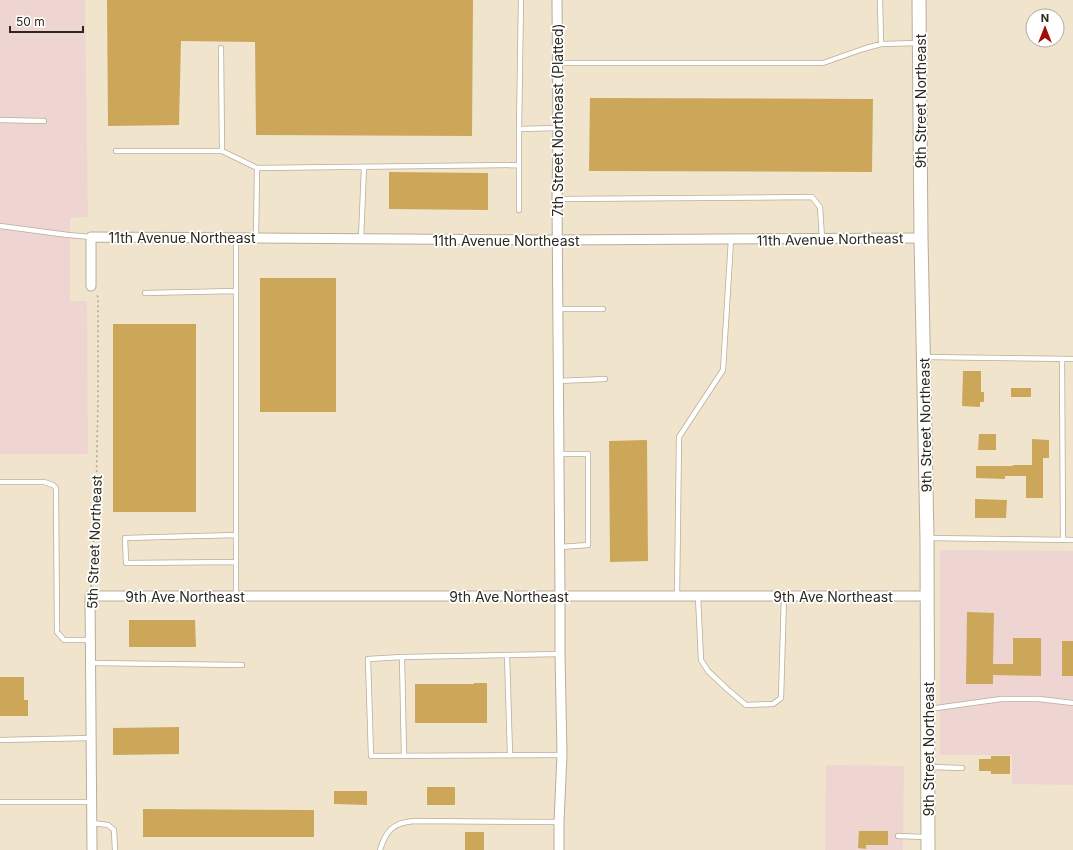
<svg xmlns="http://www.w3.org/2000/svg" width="1073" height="850" viewBox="0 0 1073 850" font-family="Inter,sans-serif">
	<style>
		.industrial { fill: #efd5d1 }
		.building { fill: #cca759 }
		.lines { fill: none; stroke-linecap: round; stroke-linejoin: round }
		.lane-casing { stroke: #b9ad97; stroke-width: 6 }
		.street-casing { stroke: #b9ad97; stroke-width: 11 }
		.secondary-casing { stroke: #b9ad97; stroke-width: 15 }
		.path { stroke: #afa593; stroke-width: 1.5; stroke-dasharray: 2 3; stroke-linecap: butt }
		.lane { stroke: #fff; stroke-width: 4.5 }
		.street { stroke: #fff; stroke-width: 9 }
		.secondary { stroke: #fff; stroke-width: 13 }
		.labels { text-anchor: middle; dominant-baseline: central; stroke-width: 3.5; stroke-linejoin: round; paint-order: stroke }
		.street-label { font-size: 14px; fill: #2c281f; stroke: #fff }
	</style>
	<rect width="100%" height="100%" fill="#f0e4cd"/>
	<path class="industrial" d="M 0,0 L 85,0 L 88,217 L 70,218 L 70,301 L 87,301 L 88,454 L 0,454 Z
		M 940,550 L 1073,551 L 1073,785 L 1012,784 L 1012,755 L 940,755 Z
		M 826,765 L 904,766 L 903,850 L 825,850 Z"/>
	<path class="building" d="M 107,0 L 473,0 L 472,136 L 256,135 L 255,42 L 181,41 L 179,125 L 108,126 Z
		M 590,98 L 873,99 L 872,172 L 589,171 Z
		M 389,172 L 488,173 L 488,210 L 389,209 Z
		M 260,278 L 336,278 L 336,412 L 260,412 Z
		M 113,324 L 196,324 L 196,512 L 113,512 Z
		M 963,371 L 981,371 L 981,392 L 984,392 L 984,402 L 980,402 L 980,407 L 962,406 Z
		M 1011,388 L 1031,388 L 1031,397 L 1011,397 Z
		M 979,434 L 996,434 L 996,450 L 978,450 Z
		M 1032,439 L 1049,440 L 1049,458 L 1043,458 L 1043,498 L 1026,498 L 1026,476 L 1005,476 L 1005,479 L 976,478 L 976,466 L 1013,466 L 1013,465 L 1032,465 Z
		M 647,440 L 648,561 L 610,562 L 609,441 Z
		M 975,499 L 1007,500 L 1006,518 L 975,518 Z
		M 967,612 L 994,613 L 993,664 L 1013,664 L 1013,638 L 1041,638 L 1041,676 L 993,675 L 993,684 L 966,684 Z
		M 129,620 L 195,620 L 196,647 L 129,647 Z
		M 1062,641 L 1073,641 L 1073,676 L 1062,676 Z
		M 0,677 L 24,677 L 24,700 L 28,700 L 28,716 L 0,716 Z
		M 474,683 L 487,683 L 487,723 L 415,723 L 415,684 L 474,684 Z
		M 179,727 L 179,754 L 113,755 L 113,728 Z
		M 991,756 L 1010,756 L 1010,774 L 991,774 L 991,771 L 979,771 L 979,759 L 991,759 Z
		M 427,787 L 455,787 L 455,805 L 427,805 Z
		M 334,791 L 367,791 L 367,805 L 334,804 Z
		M 143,809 L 314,810 L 314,837 L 143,837 Z
		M 859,831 L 888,831 L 888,845 L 866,845 L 866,849 L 858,848 Z
		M 465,832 L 484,832 L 484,850 L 465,850 Z"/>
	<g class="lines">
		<defs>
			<path id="lane" d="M 521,0 L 519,129 L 558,128
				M 880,0 L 881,44
				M 558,63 L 823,63 L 863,49 L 881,44 L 919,43
				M 0,120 L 44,121
				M 519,129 L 519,210
				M 116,151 L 222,151 L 221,48
				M 222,151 L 257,168 L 519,165
				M 557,199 L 812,197 L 820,207 L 822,238
				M 0,226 L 68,235 L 91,237
				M 236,238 L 236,596
				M 256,238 L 257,168
				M 361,239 L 364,167
				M 145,293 L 236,291
				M 558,309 L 603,309
				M 925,357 L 1073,359
				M 1062,359 L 1063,540
				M 558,381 L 605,379
				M 559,454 L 588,454 L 588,545 L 560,547
				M 0,482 L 44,482 L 53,485 L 56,488 L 57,632 L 64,640 L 91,640
				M 236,535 L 125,538 L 126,563 L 236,562
				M 928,538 L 1073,540
				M 677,596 L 679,437 L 723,370 L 731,240
				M 698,596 L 701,660 L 708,671 L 727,689 L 746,705 L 773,704 L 781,698 L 784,596
				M 560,654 L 402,657 L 368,659 L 371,756 L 562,755
				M 507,655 L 510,755
				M 402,657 L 404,756
				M 91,663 L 242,665
				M 929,709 L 1001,699 L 1039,699 L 1073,703
				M 0,740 L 91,738
				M 930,767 L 962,768
				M 0,802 L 92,802
				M 92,823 L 108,825 L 114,830 L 115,850
				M 898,836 L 926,837
				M 380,850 C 386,830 393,823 414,821 L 559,822"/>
			<path id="street" d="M 557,0 L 558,128 L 557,199 L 560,596 L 560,654 L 562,755 L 559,822 L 559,850
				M 91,286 L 91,237 L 557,240 L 921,238
				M 92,850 L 90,596 L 927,596"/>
			<path id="secondary" d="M 919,0 L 921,238 L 927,538 L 928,850"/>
		</defs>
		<use href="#lane" class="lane-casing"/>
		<use href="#street" class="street-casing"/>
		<use href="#secondary" class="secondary-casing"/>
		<path class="path" d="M 91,587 L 96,501 L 98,395 L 98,297 L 96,294"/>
		<use href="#lane" class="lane"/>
		<use href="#street" class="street"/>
		<use href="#secondary" class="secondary"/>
	</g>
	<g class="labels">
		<g class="street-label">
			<text transform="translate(920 101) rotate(-90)">9th Street Northeast</text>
			<text transform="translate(557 120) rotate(-90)">7th Street Northeast (Platted)</text>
			<text x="182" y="237">11th Avenue Northeast</text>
			<text transform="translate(830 239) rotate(-1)">11th Avenue Northeast</text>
			<text x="506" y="240">11th Avenue Northeast</text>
			<text transform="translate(925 425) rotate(-91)">9th Street Northeast</text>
			<text transform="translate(94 542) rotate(-88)">5th Street Northeast</text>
			<text x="185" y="596">9th Ave Northeast</text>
			<text x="509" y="596">9th Ave Northeast</text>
			<text x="833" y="596">9th Ave Northeast</text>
			<text transform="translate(928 749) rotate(-90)">9th Street Northeast</text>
		</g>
	</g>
	<g transform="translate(1045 28)"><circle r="19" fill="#ffffff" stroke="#aba9a5"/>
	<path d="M0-3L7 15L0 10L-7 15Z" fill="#a30d09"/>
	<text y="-6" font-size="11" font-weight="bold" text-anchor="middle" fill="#2c281f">N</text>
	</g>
	<path d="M10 26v6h73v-6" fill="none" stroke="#2c281f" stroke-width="2"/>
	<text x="16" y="26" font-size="12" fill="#2c281f" stroke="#ffffff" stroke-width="3" paint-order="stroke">50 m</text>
</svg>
